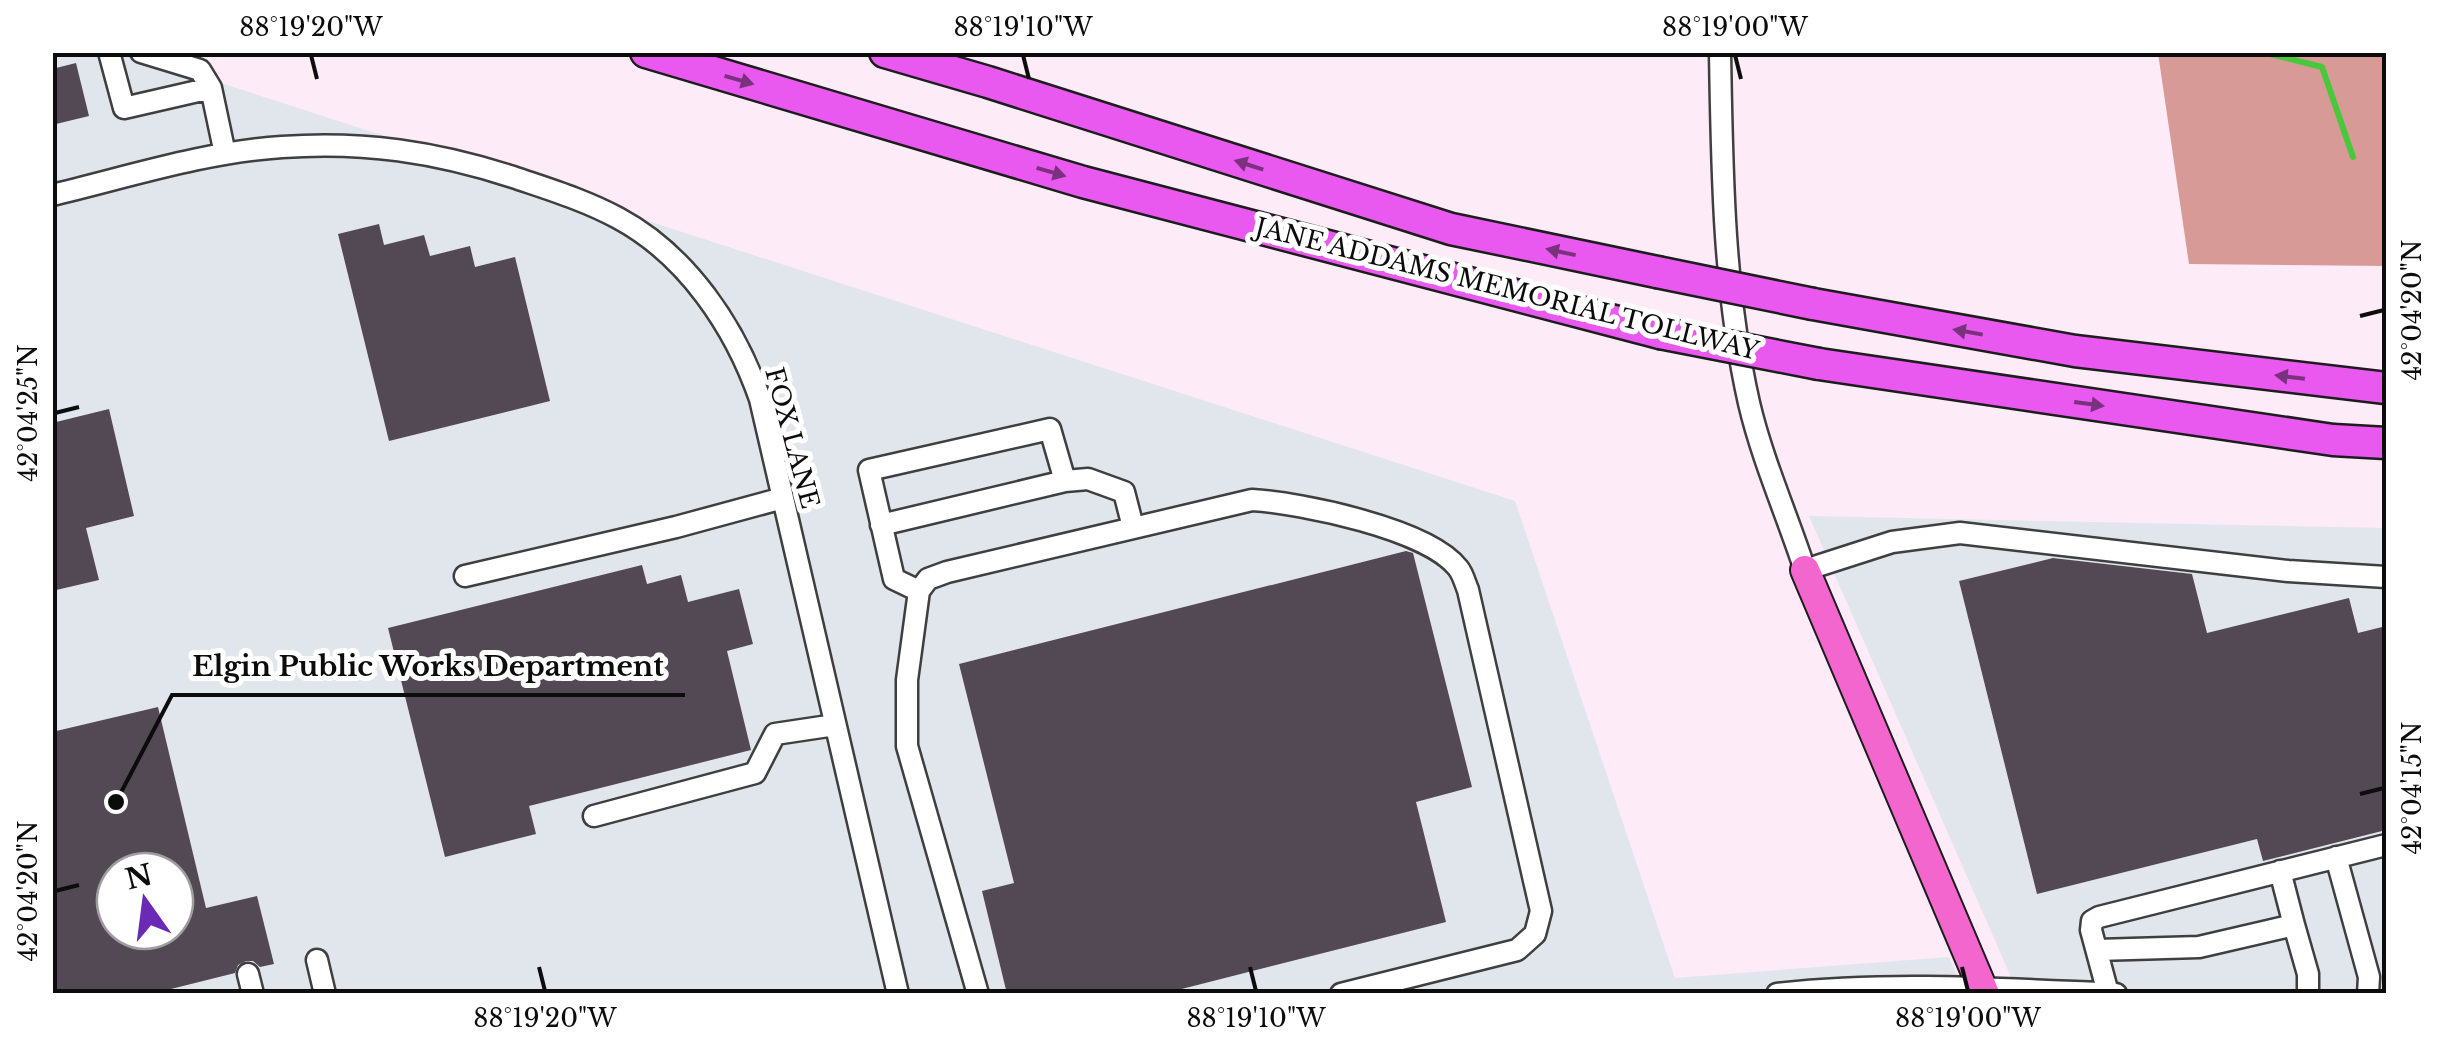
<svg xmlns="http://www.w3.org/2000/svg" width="2439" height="1046" viewBox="0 0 2439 1046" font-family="'Libre Baskerville',serif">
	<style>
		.industrial { fill: #e0e6eb; fill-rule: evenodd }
		.forest { fill: #d79a97 }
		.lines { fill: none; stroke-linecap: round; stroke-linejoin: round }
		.stream { stroke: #49c83c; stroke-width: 6 }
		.building { fill: #534954; fill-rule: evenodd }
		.minor-casing { stroke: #3f3f3f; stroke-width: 25 }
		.major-casing { stroke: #1d1d1d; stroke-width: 32 }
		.highway-casing { stroke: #1d1d1d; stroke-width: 35 }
		.minor { stroke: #fff; stroke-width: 20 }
		.major { stroke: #f366ce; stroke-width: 28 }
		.highway { stroke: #e959ef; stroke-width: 30 }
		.highway-bridge-casing { stroke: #1d1d1d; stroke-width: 35; stroke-linecap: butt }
		.highway-bridge { stroke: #e959ef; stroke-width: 30 }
		.oneway { fill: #7a327e }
		.ticks { fill: none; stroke: #0c0c0c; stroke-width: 4 }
		.labels { text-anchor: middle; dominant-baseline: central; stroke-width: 10; stroke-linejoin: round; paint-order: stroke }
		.street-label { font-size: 25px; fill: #0c0c0c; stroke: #fff }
		.leader { fill: none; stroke: #0c0c0c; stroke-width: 4 }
		.callout-dot { fill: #0c0c0c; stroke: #fff; stroke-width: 4 }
		.callout-label { font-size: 28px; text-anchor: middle; font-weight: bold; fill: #0c0c0c; stroke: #fff; stroke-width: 10; stroke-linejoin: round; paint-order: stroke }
		.neatline { fill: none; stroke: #0c0c0c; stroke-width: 4 }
		.ticks-label { font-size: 25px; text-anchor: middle; fill: #0c0c0c }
	</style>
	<rect width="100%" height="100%" fill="#feebf8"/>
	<path class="industrial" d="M 52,53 L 128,53 L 1515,501 L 1675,978 L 1949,957 L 1965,993 L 53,993 ZM 115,871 L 175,871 L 175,931 L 115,931 Z
		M 1809,516 L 2386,528 L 2386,993 L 2018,993 Z"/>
	<path class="forest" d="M 2158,53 L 2386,53 L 2386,266 L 2189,264 Z"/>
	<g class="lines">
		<path class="stream" d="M 2262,52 L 2322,67 L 2353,157"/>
	</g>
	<path class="building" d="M 76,63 L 89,116 L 52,125 L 52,69 Z
		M 379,224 L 384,245 L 424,235 L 430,256 L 470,246 L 475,267 L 515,257 L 550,401 L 389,441 L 338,234 Z
		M 109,409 L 134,516 L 86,528 L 99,580 L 52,591 L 52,423 Z
		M 1406,551 L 1413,553 L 1472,787 L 1416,802 L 1446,922 L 1162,994 L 1007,994 L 982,891 L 1014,883 L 959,664 Z
		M 2053,558 L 2192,574 L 2207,633 L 2349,598 L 2358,633 L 2386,626 L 2386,830 L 2263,861 L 2257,839 L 2037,894 L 1959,581 Z
		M 642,565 L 647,584 L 681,575 L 688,602 L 739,589 L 753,644 L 727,651 L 751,750 L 529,806 L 536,834 L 445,857 L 388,628 Z
		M 158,707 L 206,908 L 257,896 L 274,964 L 260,967 L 253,961 L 246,961 L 238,965 L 235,973 L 151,994 L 52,994 L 52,732 ZM 115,871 L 175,871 L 175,931 L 115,931 Z"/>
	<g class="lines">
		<defs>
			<path id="minor" d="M 109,52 L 124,108 L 211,88
				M 141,52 L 200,70 L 211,88 L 225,154
				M 1720,52 C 1722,169 1723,288 1749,403 C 1762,459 1787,515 1805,570 L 1892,542 L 1960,533 L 2288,571 L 2386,577
				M 52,195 C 128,177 204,152 282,147 C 363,141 436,152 513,177 C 548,189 585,200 618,218 C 687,255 735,327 760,399 L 898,994
				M 1065,481 L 1088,479 L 1124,492 L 1133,527
				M 881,525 L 1065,481 L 1050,429 L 869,470 L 894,579 L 919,591
				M 465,576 L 676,527 L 783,498
				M 594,816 L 755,773 L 775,734 L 835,725
				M 2336,857 L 2369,977 L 2368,994
				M 2280,871 L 2294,925
				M 2097,950 L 2199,947 L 2294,925 L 2308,974 L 2308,994
				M 317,960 L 325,994
				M 248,974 L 253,994
				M 2108,993 L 2091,930 L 2092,921 L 2099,917 L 2386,845
				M 978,994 L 907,746 L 907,680 L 919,591 L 928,579 L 947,572 L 1252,500 C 1301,503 1428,529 1458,568 C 1463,574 1465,583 1468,590 L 1541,911 L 1535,934 L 1517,950 L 1341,994
				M 1777,994 C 1889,981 2004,989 2116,994"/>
			<path id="major" d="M 1805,570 L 1985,994"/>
			<path id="highway" d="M 646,52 L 1083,182 L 1660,333
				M 885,52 L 988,82 L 1451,229 L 1657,272
				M 1813,304 L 2075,351 L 2386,388
				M 1819,364 L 2333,440 L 2386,443"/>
		</defs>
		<use href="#minor" class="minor-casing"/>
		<use href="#major" class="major-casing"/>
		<use href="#highway" class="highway-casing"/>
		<use href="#minor" class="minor"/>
		<use href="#major" class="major"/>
		<use href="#highway" class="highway"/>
		<defs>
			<path id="highway-bridge" d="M 1657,272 L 1813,304
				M 1660,333 L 1819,364"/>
		</defs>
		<use href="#highway-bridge" class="highway-bridge-casing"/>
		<use href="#highway-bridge" class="highway-bridge"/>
	</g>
	<defs><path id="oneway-solid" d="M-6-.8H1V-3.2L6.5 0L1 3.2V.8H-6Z" transform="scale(2.5)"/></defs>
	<g class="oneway">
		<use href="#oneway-solid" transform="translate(739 80) rotate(16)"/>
		<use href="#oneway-solid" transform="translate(1249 165) rotate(-162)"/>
		<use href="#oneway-solid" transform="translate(1051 172) rotate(16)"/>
		<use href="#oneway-solid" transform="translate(1561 252) rotate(-168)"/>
		<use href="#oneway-solid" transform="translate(1968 332) rotate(-170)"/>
		<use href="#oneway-solid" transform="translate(2290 377) rotate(-173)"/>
		<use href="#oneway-solid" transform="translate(2089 404) rotate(8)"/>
	</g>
	<path class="ticks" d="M 311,55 L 317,79M 1023,55 L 1029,79M 1735,55 L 1741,79M 2360,316 L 2384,310M 55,413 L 79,407M 2360,794 L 2384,788M 55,891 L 79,885M 539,967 L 545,991M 1250,967 L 1256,991M 1962,967 L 1968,991"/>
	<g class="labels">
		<g class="street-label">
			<text transform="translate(1507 289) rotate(14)">JANE ADDAMS MEMORIAL TOLLWAY</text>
			<text transform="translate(792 438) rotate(75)">FOX LANE</text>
		</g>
	</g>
	<path class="leader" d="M116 802L172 695H685"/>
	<circle class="callout-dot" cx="116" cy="802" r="10"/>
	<g class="callout-label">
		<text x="428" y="676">Elgin Public Works Department</text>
	</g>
	<rect width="2439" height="1046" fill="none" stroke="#ffffff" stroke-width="110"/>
	<g transform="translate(145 901) rotate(346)"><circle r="48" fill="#ffffff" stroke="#9e9e9e" stroke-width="2.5"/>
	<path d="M0-8L18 38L0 25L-18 38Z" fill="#6a2ab6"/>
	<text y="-15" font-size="28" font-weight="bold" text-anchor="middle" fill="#0c0c0c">N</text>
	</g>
	<rect x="55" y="55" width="2329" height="936" class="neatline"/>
	<g class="ticks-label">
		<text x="311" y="36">88°19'20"W</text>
		<text x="1023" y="36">88°19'10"W</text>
		<text x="1735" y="36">88°19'00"W</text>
		<text transform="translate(2412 310) rotate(-90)" y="9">42°04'20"N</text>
		<text transform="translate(28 413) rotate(-90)" y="9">42°04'25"N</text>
		<text transform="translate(2412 788) rotate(-90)" y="9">42°04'15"N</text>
		<text transform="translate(28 891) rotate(-90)" y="9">42°04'20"N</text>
		<text x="545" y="1027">88°19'20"W</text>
		<text x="1256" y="1027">88°19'10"W</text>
		<text x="1968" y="1027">88°19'00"W</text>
	</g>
</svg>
